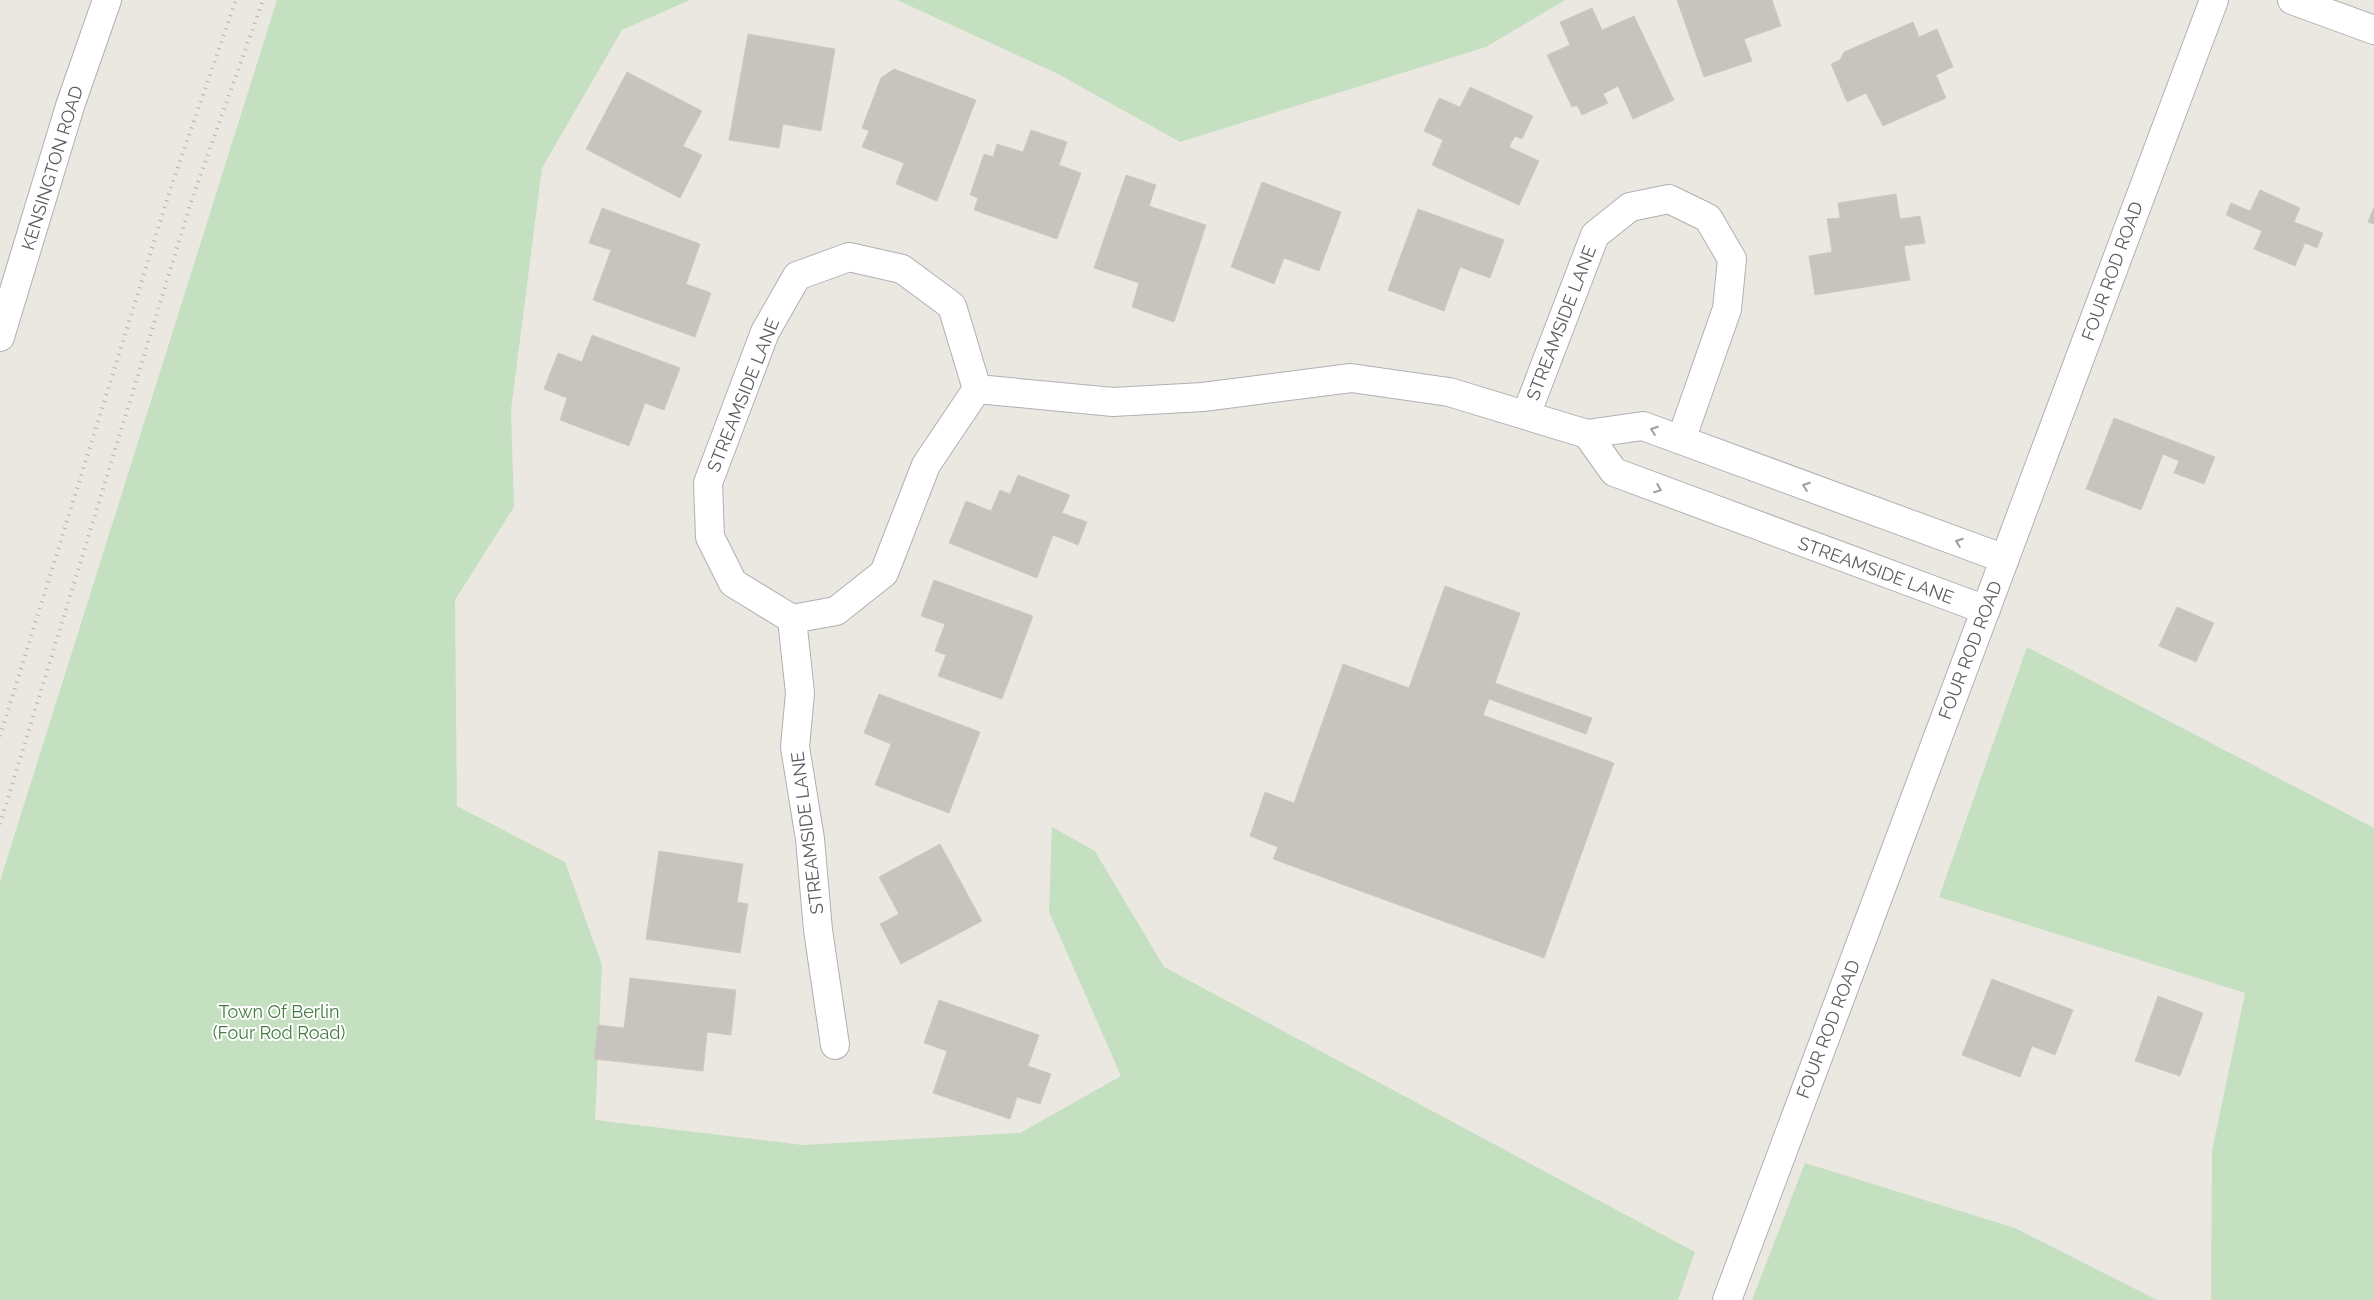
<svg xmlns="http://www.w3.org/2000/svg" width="2374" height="1300" viewBox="0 0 2374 1300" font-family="Raleway,sans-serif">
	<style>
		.green { fill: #c5e0c1 }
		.building { fill: #c7c3bf; stroke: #cfc9c1 }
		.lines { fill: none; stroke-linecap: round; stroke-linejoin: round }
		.minor-casing { stroke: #aeb0b3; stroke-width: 30 }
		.tertiary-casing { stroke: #aeb0b3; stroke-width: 30 }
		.minor { stroke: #fff; stroke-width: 28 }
		.tertiary { stroke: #fff; stroke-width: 28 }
		.rail { stroke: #b0b1b1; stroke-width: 4; stroke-dasharray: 1 6; stroke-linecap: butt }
		.oneway { stroke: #9c9ea0 }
		.labels { text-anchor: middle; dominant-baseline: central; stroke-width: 4; stroke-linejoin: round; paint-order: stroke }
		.street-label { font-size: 18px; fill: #5a5e61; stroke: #fff }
		.park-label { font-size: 18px; fill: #427c3e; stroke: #fff }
	</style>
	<rect width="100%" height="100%" fill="#ebe8e2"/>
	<path class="green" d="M 277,0 L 690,0 L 622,30 L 542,168 L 511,410 L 514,507 L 455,600 L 457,806 L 565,862 L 602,965 L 595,1120 L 803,1145 L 1020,1133 L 1121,1076 L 1049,912 L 1052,827 L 1095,851 L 1164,967 L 1695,1252 L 1678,1300 L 0,1300 L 0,881 Z
		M 897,0 L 1565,0 L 1486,47 L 1180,142 L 1058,74 Z
		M 2027,647 L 2374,828 L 2374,1300 L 2211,1300 L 2212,1151 L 2245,993 L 1939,897 Z
		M 1805,1163 L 2015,1228 L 2157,1300 L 1752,1300 Z"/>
	<path class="building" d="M 1677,0 L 1772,0 L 1781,26 L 1744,39 L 1752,61 L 1704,77 Z
		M 1592,8 L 1602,30 L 1634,16 L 1674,100 L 1633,119 L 1618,86 L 1603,94 L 1608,103 L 1582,115 L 1577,105 L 1572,107 L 1547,55 L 1570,45 L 1560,22 Z
		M 1913,22 L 1919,37 L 1937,29 L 1953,67 L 1936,75 L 1946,98 L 1883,126 L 1866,93 L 1847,102 L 1831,64 L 1840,60 L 1844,52 Z
		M 748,34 L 835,49 L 821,131 L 783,124 L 779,148 L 729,140 Z
		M 894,69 L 976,100 L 937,201 L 896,184 L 904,163 L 862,147 L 869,131 L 862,128 L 881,78 Z
		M 627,72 L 702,111 L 683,146 L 702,155 L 680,198 L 586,149 Z
		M 1470,87 L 1533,116 L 1522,139 L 1515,136 L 1509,147 L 1539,161 L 1519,205 L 1432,165 L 1443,140 L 1424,131 L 1439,98 L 1460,107 Z
		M 1031,130 L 1067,142 L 1059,165 L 1081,173 L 1057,239 L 974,210 L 978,198 L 970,195 L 984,154 L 993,157 L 997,144 L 1023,152 Z
		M 1126,175 L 1156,185 L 1149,206 L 1206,225 L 1174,322 L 1132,307 L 1139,283 L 1094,268 Z
		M 1262,182 L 1341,212 L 1319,271 L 1284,258 L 1274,284 L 1231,267 Z
		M 2260,190 L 2300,208 L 2294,222 L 2323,233 L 2317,248 L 2305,243 L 2295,266 L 2254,249 L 2262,231 L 2226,215 L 2231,203 L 2250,211 Z
		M 1896,194 L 1900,219 L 1920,216 L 1925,243 L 1904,246 L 1910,280 L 1815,295 L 1809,256 L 1832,252 L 1827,219 L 1840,218 L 1838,203 Z
		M 2374,207 L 2374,224 L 2368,222 Z
		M 602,208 L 700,244 L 686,284 L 711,293 L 695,337 L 593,300 L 611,250 L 589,243 Z
		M 1418,209 L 1504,240 L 1490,278 L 1460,267 L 1444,311 L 1388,290 Z
		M 592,335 L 680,368 L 664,410 L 645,403 L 629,446 L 560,420 L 567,398 L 544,389 L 558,353 L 582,362 Z
		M 2114,418 L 2215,457 L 2204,484 L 2174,473 L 2179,461 L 2163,454 L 2141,510 L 2086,489 Z
		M 1018,475 L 1070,495 L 1062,513 L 1087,522 L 1078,545 L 1053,535 L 1037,578 L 949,543 L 966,501 L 991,511 L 1000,490 L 1010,494 Z
		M 934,580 L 1033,616 L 1002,699 L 938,676 L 946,655 L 935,651 L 945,624 L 921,616 Z
		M 1445,586 L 1520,613 L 1495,683 L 1592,718 L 1586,734 L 1489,699 L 1483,715 L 1614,763 L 1544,958 L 1273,859 L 1278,847 L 1250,836 L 1265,792 L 1294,803 L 1343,664 L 1409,688 Z
		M 2177,607 L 2214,623 L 2196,662 L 2159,646 Z
		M 879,694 L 980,732 L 949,813 L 875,785 L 891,744 L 864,733 Z
		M 940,844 L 982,921 L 901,964 L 880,924 L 899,914 L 879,877 Z
		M 659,851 L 743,864 L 737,902 L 748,904 L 740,953 L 646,939 Z
		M 630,978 L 736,990 L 731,1035 L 707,1032 L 703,1071 L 594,1059 L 598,1025 L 624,1028 Z
		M 1992,979 L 2073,1010 L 2055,1055 L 2032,1046 L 2020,1077 L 1962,1055 Z
		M 2158,996 L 2203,1013 L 2180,1076 L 2135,1061 Z
		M 939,1000 L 1039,1035 L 1028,1066 L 1051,1074 L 1040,1104 L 1017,1097 L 1010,1119 L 933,1093 L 947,1051 L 924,1043 Z"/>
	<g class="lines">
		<defs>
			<path id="minor" d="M 2292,0 L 2374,30
				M 977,389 L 926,465 L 884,573 L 836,611 L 792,619 L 733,583 L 710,537 L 708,483 L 765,332 L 797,276 L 849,257 L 902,269 L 952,306 L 977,389 L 1113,402 L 1203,397 L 1351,378 L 1449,392 L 1587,434
				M 1526,415 L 1595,235 L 1630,207 L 1669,199 L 1708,218 L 1732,259 L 1727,309 L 1681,440
				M 1986,610 L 1614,472 L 1587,434 L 1643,426 L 2005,559
				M 792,619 L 800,693 L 795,747 L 810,839 L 818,930 L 835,1045
				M 1727,1300 L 2214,0"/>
			<path id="tertiary" d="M 0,337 L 70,106 L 107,0"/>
		</defs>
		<use href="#minor" class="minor-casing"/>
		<use href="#tertiary" class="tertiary-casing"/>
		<use href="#minor" class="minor"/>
		<use href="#tertiary" class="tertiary"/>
		<path class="rail" d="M 0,736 L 171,187 L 236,0
			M 0,824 L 193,196 L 263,0"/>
	</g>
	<defs><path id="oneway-chevron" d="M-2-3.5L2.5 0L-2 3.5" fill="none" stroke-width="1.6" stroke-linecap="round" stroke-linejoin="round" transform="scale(1.25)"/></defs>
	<g class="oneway">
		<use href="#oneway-chevron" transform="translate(1654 430) rotate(-160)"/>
		<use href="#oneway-chevron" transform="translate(1806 486) rotate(-160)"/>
		<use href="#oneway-chevron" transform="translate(1658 489) rotate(21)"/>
		<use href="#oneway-chevron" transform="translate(1959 542) rotate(-160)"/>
	</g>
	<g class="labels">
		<g class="street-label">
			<text transform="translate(52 168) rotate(-73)">KENSINGTON ROAD</text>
			<text transform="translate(2112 271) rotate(-70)">FOUR ROD ROAD</text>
			<text transform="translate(1561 323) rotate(-69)">STREAMSIDE LANE</text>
			<text transform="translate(743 395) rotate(-68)">STREAMSIDE LANE</text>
			<text transform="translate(1876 570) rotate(20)">STREAMSIDE LANE</text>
			<text transform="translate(1970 650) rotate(-69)">FOUR ROD ROAD</text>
			<text transform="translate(807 833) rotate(-97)">STREAMSIDE LANE</text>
			<text transform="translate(1828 1029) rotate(-69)">FOUR ROD ROAD</text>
		</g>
		<g class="park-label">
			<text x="279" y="1011">Town Of Berlin<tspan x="279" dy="21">(Four Rod Road)</tspan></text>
		</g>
	</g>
</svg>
